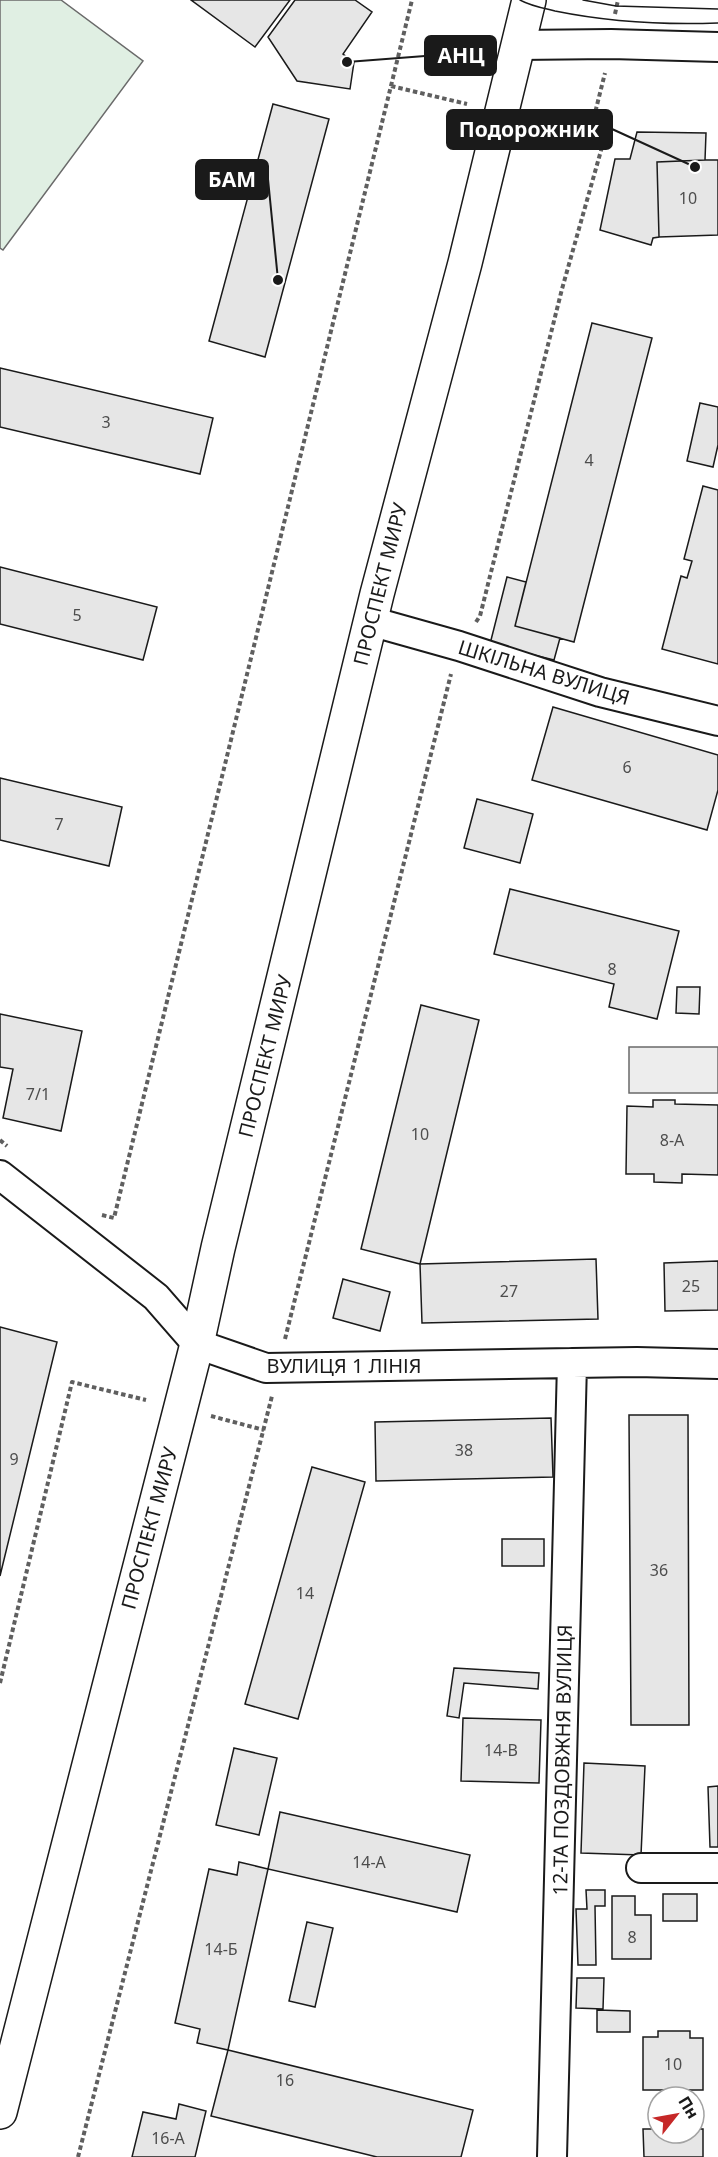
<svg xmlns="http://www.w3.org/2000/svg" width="718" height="2157" viewBox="0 0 718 2157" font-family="'Noto Sans',sans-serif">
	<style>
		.green { fill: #e0efe3; stroke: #6a6a6a; stroke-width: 1.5 }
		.parking { fill: #ededed; stroke: #6a6a6a; stroke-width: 1.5 }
		.building { fill: #e6e6e6; stroke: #1a1a1a; stroke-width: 1.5 }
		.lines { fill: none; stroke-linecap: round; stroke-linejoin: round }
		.minor-casing { stroke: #1a1a1a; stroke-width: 32 }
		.secondary-casing { stroke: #1a1a1a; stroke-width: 36 }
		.path { stroke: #5f5f5f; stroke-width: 4; stroke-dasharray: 4.5 3; stroke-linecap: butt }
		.minor { stroke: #fff; stroke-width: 28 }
		.secondary { stroke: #fff; stroke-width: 33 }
		.tram { stroke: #1a1a1a; stroke-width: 1.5 }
		.labels { text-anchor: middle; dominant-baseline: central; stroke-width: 4.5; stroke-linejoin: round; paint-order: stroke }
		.number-label { font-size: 16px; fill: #4d4d4d }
		.street-label { font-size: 20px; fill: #1a1a1a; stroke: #fff }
		.leader { fill: none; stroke: #1a1a1a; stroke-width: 2 }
		.callout-dot { fill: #1a1a1a; stroke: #fff; stroke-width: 2 }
		.callout { fill: #1a1a1a; stroke: #1a1a1a; stroke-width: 2 }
		.callout-label { font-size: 21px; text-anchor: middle; font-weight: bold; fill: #fff }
	</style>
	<rect width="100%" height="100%" fill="#fff"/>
	<path class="green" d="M 0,0 L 61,0 L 143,61 L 3,250 L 0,248 Z"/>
	<path class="parking" d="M 629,1047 L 718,1047 L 718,1093 L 629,1093 Z"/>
	<path class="building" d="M 191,0 L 290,0 L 255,47 Z
		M 295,0 L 355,0 L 372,12 L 343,54 L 354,62 L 350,89 L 297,81 L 268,37 Z
		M 273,104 L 329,119 L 265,357 L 209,341 Z
		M 637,132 L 706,133 L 705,160 L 657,162 L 659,237 L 653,238 L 651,245 L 600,230 L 615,159 L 630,159 Z
		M 705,160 L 718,160 L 718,235 L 659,237 L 657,162 Z
		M 592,323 L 652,338 L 574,642 L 515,626 Z
		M 0,368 L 213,418 L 200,474 L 0,427 Z
		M 700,403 L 718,407 L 718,445 L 713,467 L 687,461 Z
		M 703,486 L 718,490 L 718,664 L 662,649 L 681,576 L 687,578 L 692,561 L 684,559 Z
		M 0,567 L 157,607 L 143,660 L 0,624 Z
		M 507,577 L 526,582 L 515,626 L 560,638 L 554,660 L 490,644 Z
		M 553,707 L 718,755 L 718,790 L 707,830 L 532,780 Z
		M 0,778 L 122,807 L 109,866 L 0,840 Z
		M 477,799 L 533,814 L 520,863 L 464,848 Z
		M 510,889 L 679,931 L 657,1019 L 609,1007 L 614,984 L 494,954 Z
		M 677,987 L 700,987 L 699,1014 L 676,1013 Z
		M 421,1005 L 479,1020 L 420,1264 L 361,1249 Z
		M 0,1014 L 82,1031 L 61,1131 L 3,1118 L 13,1069 L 0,1067 Z
		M 653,1100 L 675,1100 L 675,1104 L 718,1105 L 718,1175 L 682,1174 L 682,1183 L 654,1182 L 654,1174 L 626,1174 L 627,1106 L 653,1107 Z
		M 596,1259 L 598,1319 L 422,1323 L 420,1264 Z
		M 718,1261 L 718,1310 L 665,1311 L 664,1263 Z
		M 343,1279 L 390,1292 L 380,1331 L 333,1318 Z
		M 0,1327 L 57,1342 L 0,1576 Z
		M 629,1415 L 688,1415 L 689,1725 L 631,1725 Z
		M 551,1418 L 553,1477 L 376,1481 L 375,1422 Z
		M 312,1467 L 365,1482 L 298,1719 L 245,1704 Z
		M 502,1539 L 544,1539 L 544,1566 L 502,1566 Z
		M 454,1668 L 539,1673 L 538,1689 L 464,1683 L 459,1718 L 447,1716 Z
		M 463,1718 L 541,1720 L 539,1783 L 461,1781 Z
		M 234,1748 L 277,1758 L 259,1835 L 216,1825 Z
		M 584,1763 L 645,1766 L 641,1855 L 581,1853 Z
		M 718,1786 L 718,1847 L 710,1847 L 708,1787 Z
		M 280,1812 L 470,1855 L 457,1912 L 268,1869 Z
		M 239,1862 L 268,1869 L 228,2050 L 197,2043 L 200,2029 L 175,2023 L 209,1869 L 237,1875 Z
		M 586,1890 L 605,1890 L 605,1906 L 595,1906 L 596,1965 L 578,1965 L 576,1909 L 587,1909 Z
		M 663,1894 L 697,1894 L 697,1921 L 663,1921 Z
		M 612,1896 L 635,1896 L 635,1915 L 651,1915 L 651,1959 L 612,1959 Z
		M 307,1922 L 333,1928 L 315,2007 L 289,2001 Z
		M 577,1978 L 604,1978 L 603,2009 L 576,2008 Z
		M 597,2010 L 630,2011 L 630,2032 L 597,2032 Z
		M 658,2031 L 690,2031 L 690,2038 L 703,2038 L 703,2090 L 643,2090 L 643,2037 L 658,2037 Z
		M 228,2050 L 473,2110 L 461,2157 L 377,2157 L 211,2116 Z
		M 179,2104 L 206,2111 L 195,2157 L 132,2157 L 143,2112 L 176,2119 Z
		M 643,2129 L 658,2129 L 658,2133 L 694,2133 L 694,2129 L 703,2129 L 703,2157 L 644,2157 Z"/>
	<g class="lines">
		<defs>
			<path id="minor" d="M 518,45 L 611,44 L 718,47
				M 370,621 L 459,646 L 600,692 L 718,721
				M 0,1175 L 156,1297 L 197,1344 L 266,1368 L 637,1362 L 718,1364
				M 641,1868 L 718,1868
				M 552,2157 L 572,1363"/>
			<path id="secondary" d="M 0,2112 L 197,1344 L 218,1248 L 377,594 L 465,263 L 529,0"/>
		</defs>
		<use href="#minor" class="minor-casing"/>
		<use href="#secondary" class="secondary-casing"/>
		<path class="path" d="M 615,14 L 618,0
			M 391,86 L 467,104
			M 590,133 L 605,73
			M 476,622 L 480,616 L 562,289 L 602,147 L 590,133 L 538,121
			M 0,1140 L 7,1146
			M 102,1215 L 114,1218 L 412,0
			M 285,1339 L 451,674
			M 211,1416 L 264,1430
			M 0,1683 L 72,1382 L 146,1400
			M 78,2157 L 272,1396"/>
		<use href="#minor" class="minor"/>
		<use href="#secondary" class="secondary"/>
		<path class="tram" d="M 520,0 C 531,6 543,8 555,11 C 609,22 664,25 718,23
			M 583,0 L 616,6 L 718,9"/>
	</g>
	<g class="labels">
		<g class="number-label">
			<text x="688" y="198">10</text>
			<text x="106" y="422">3</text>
			<text x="589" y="460">4</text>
			<text x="77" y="615">5</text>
			<text x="627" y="767">6</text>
			<text x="59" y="824">7</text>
			<text x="612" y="969">8</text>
			<text x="38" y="1094">7/1</text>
			<text x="420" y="1134">10</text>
			<text x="672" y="1140">8-А</text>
			<text x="691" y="1286">25</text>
			<text x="509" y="1291">27</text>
			<text x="464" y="1450">38</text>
			<text x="14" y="1459">9</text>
			<text x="659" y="1570">36</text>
			<text x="305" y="1593">14</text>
			<text x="501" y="1750">14-В</text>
			<text x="369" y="1862">14-А</text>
			<text x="632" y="1937">8</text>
			<text x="221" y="1949">14-Б</text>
			<text x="673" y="2064">10</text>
			<text x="285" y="2080">16</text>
			<text x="168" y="2138">16-А</text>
		</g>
		<g class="street-label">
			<text transform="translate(380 584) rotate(-76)">ПРОСПЕКТ МИРУ</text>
			<text transform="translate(544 672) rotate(17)">ШКІЛЬНА ВУЛИЦЯ</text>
			<text transform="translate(265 1056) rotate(-76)">ПРОСПЕКТ МИРУ</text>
			<text x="344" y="1365">ВУЛИЦЯ 1 ЛІНІЯ</text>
			<text transform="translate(149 1528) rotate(-75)">ПРОСПЕКТ МИРУ</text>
			<text transform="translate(562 1760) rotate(-89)">12-ТА ПОЗДОВЖНЯ ВУЛИЦЯ</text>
		</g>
	</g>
	<path class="leader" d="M347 62L425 56M695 167L612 129M278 280L268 179"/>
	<g class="callout-dot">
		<circle cx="347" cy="62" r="6"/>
		<circle cx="695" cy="167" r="6"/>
		<circle cx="278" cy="280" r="6"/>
	</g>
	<g class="callout">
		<rect x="425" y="36" width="71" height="39" rx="6"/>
		<rect x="447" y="110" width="165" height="39" rx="6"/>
		<rect x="196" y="160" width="72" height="39" rx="6"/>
	</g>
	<g class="callout-label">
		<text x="461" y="63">АНЦ</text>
		<text x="529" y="137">Подорожник</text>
		<text x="232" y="187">БАМ</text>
	</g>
	<g transform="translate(676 2115) rotate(59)"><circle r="28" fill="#ffffff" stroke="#a3a3a3" stroke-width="1.5"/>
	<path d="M0-4.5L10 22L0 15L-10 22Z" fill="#c62828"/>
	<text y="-9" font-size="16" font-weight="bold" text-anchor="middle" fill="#1a1a1a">Пн</text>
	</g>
</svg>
